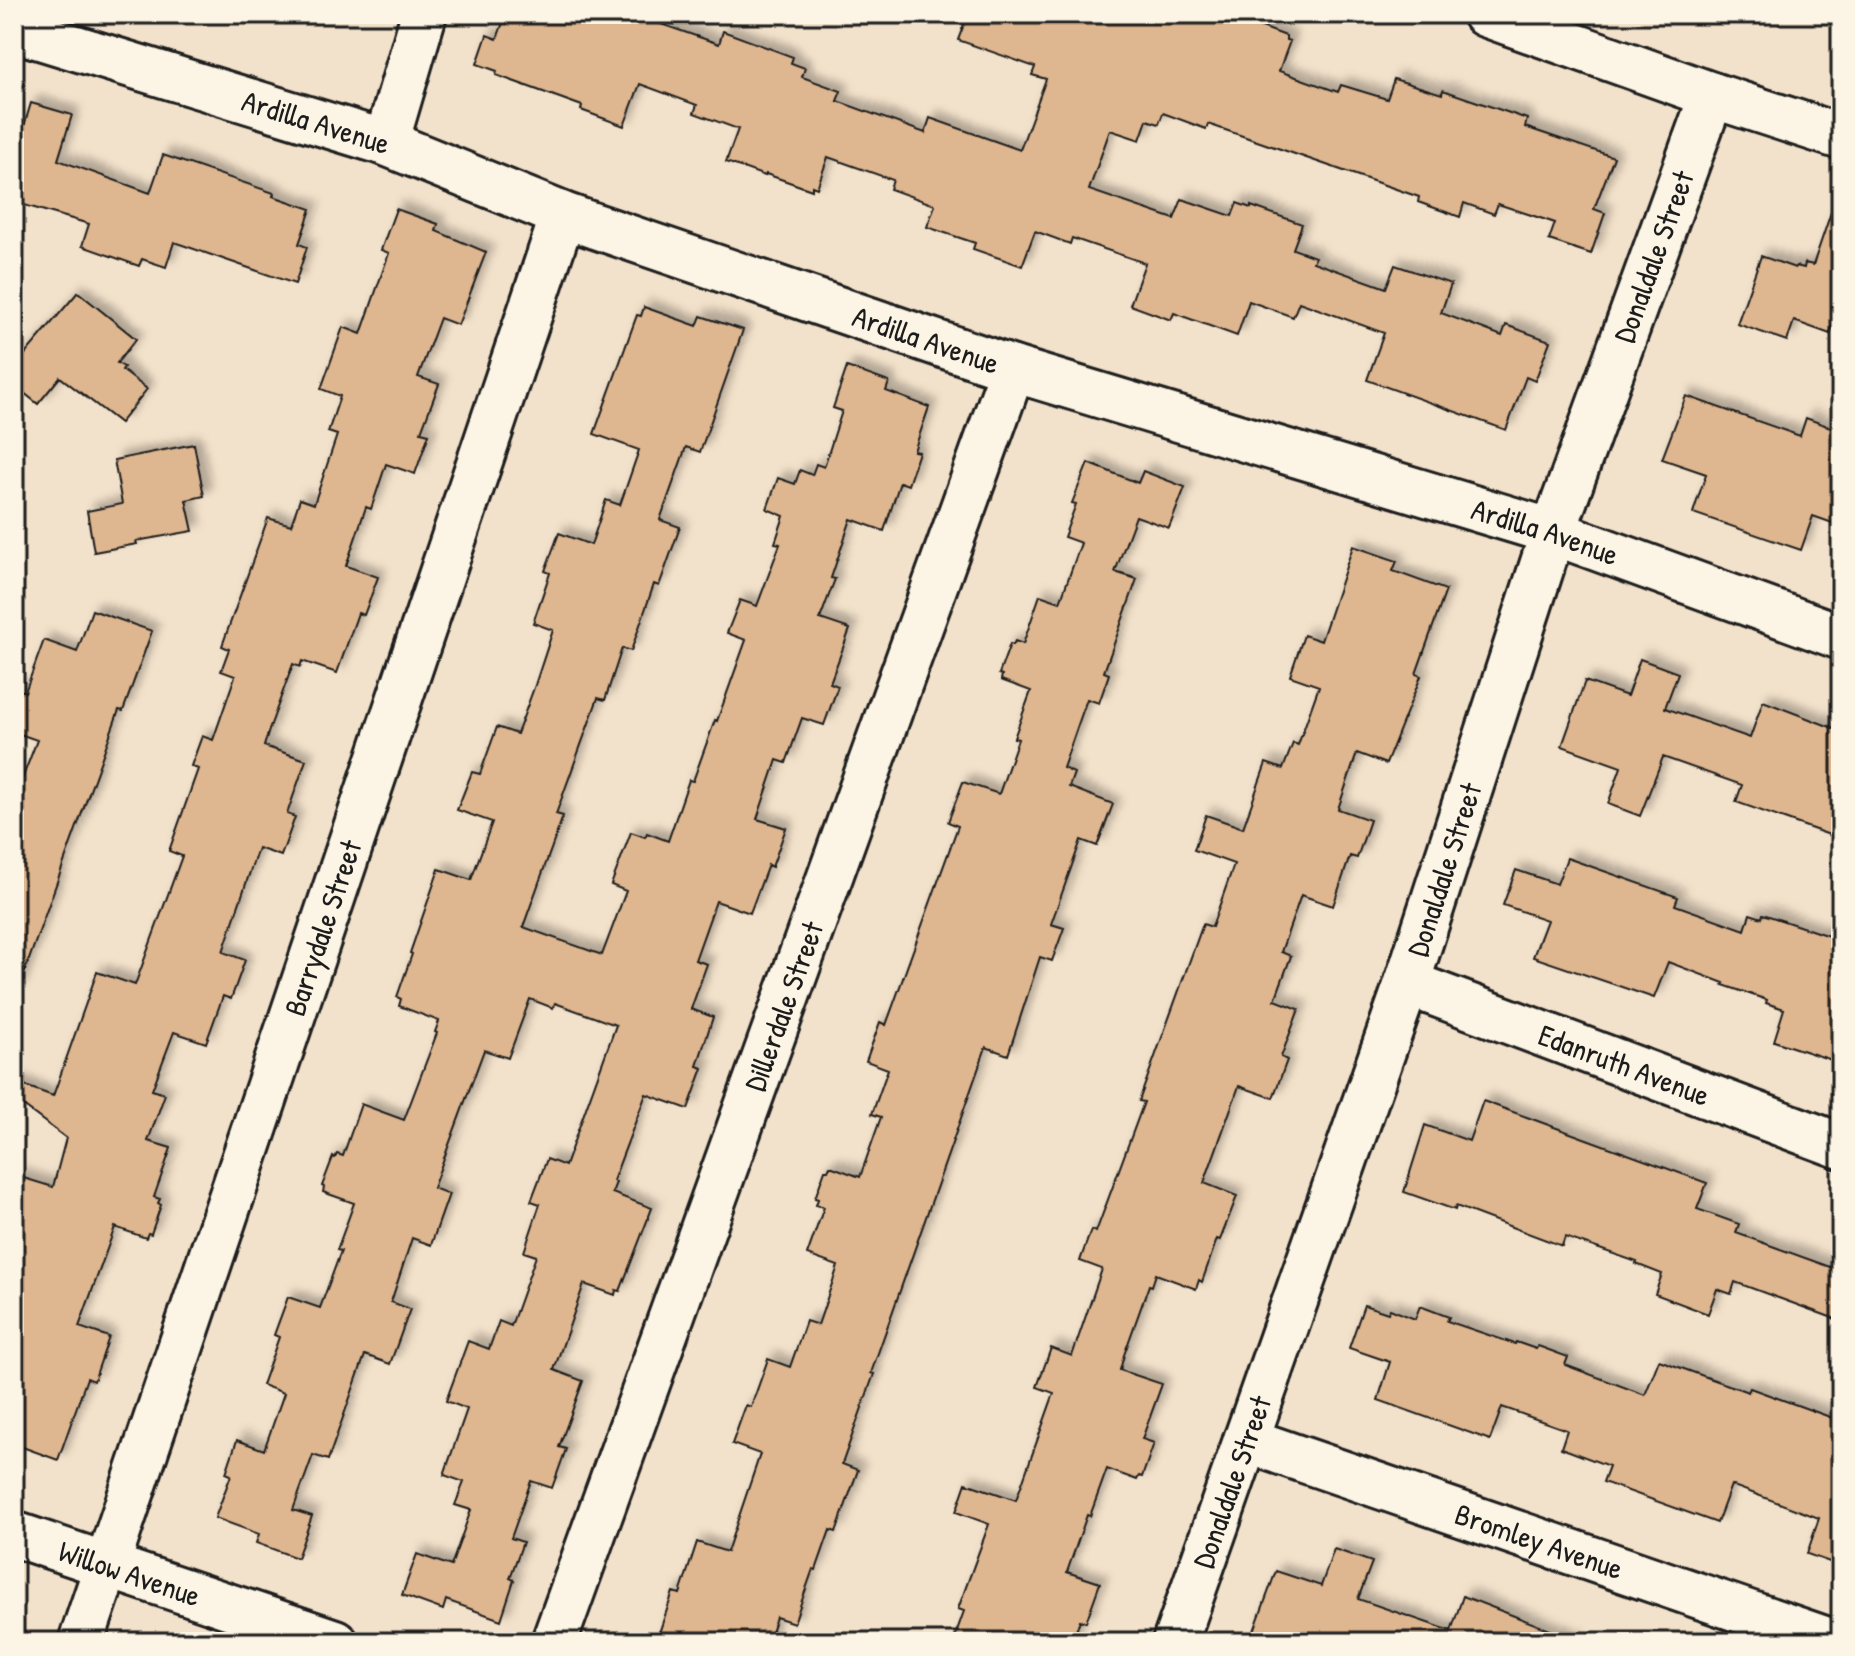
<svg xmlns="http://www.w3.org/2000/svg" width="1855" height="1656" viewBox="0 0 1855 1656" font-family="'Patrick Hand',sans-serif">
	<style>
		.building { fill: #deb68f; stroke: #1c1c1c; stroke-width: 2; filter: url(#shadow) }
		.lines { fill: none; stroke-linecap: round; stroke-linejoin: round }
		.minor-casing { stroke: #1c1c1c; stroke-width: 50 }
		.minor { stroke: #fcf5e5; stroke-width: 44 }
		.labels { text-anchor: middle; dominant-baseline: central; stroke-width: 6; stroke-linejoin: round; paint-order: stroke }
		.street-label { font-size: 30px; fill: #1c1c1c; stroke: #fcf5e5 }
	</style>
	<defs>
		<filter id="shadow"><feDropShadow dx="7" dy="-7" stdDeviation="4" flood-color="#0004"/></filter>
	</defs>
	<rect width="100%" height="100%" fill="#f3e2cb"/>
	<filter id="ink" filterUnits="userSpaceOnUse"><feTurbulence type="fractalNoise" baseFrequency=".0125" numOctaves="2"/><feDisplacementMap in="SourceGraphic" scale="16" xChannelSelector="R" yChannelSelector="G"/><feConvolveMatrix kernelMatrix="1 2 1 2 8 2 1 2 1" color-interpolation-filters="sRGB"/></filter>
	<g filter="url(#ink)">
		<path class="building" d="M 506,14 L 632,14 L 719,44 L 723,31 L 793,57 L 791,63 L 805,68 L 802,77 L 841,91 L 837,101 L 925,133 L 930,118 L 1020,150 L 1046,79 L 1032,75 L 1035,67 L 958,40 L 968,14 L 1247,14 L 1245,21 L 1286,36 L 1286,40 L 1290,41 L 1279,71 L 1338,92 L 1341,85 L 1387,99 L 1394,79 L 1442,94 L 1443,90 L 1527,119 L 1525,127 L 1614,157 L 1594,209 L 1605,213 L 1591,254 L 1549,240 L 1555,223 L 1498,204 L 1494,214 L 1464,203 L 1460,217 L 1418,202 L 1419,197 L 1208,124 L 1206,129 L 1163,113 L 1159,124 L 1147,120 L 1140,140 L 1110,130 L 1089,190 L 1174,219 L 1182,199 L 1232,216 L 1237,203 L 1251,208 L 1251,206 L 1302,224 L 1293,249 L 1315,257 L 1313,262 L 1386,288 L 1395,265 L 1451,284 L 1441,313 L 1502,336 L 1506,325 L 1550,341 L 1535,381 L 1526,377 L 1506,430 L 1367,380 L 1384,333 L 1299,302 L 1293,317 L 1249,301 L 1237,336 L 1174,313 L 1171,320 L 1130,305 L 1145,263 L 1072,238 L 1070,244 L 1035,231 L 1022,266 L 973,249 L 975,243 L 927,227 L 935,205 L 890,189 L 893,180 L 828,157 L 817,188 L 812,186 L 812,190 L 766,174 L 765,176 L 726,162 L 738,129 L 694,113 L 697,105 L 640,84 L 624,126 L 581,110 L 582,106 L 496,75 L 497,71 L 477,64 L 487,35 L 497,39 Z
			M 31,103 L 72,115 L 58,160 L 150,193 L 163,155 L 274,193 L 273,196 L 311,209 L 299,244 L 307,247 L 295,284 L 174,242 L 166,267 L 142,259 L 139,266 L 82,246 L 89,224 L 14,202 L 14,134 L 21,136 Z
			M 1836,198 L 1841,199 L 1841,303 L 1830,334 L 1794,321 L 1787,341 L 1737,324 L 1761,256 L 1795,268 L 1796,266 L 1804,268 L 1805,263 L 1813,265 Z
			M 396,209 L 438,224 L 436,231 L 486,252 L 458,325 L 440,318 L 418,377 L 439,384 L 421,432 L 429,434 L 415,474 L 386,464 L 371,509 L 366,507 L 346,566 L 378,577 L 364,615 L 358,613 L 337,673 L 302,661 L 300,667 L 293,664 L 270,727 L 264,746 L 306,760 L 287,814 L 295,817 L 281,856 L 258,848 L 223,952 L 245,960 L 231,999 L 223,996 L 206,1043 L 174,1032 L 152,1090 L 165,1094 L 148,1141 L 171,1148 L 154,1197 L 160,1199 L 158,1203 L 161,1205 L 151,1234 L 148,1233 L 146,1238 L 115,1227 L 79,1327 L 109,1337 L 94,1381 L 87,1378 L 58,1460 L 14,1444 L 14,1175 L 53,1187 L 66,1138 L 14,1099 L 14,1082 L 53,1096 L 97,972 L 135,985 L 182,856 L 169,851 L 198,769 L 191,766 L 202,736 L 213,740 L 235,676 L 221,671 L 229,649 L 222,646 L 268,518 L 291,525 L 300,499 L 314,504 L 337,435 L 328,432 L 340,396 L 321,389 L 343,327 L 361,334 L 389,253 L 381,250 Z
			M 78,292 L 136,339 L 117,363 L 124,367 L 122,370 L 147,389 L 120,423 L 60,377 L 38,404 L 14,385 L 14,367 Z
			M 644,307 L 697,326 L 701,316 L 743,330 L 700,452 L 686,447 L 660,520 L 680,527 L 659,586 L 654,584 L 631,651 L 622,648 L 605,700 L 598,698 L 556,814 L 563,816 L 523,927 L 602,955 L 626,891 L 611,885 L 631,832 L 645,837 L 647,833 L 668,841 L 689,780 L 693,781 L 715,720 L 717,721 L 746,640 L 727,633 L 740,600 L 757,606 L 780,544 L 775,543 L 784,516 L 767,509 L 778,478 L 795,484 L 800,470 L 812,475 L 816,464 L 824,467 L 842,411 L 833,408 L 847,367 L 889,382 L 886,391 L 929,407 L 914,451 L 919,452 L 908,485 L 900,482 L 884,531 L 851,519 L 831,578 L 835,579 L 820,619 L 850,629 L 830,683 L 838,686 L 824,725 L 802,718 L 786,763 L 777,760 L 757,819 L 786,828 L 772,867 L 768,865 L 750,913 L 716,901 L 695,960 L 707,964 L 691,1009 L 713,1017 L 697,1066 L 703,1068 L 688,1109 L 646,1094 L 613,1181 L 616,1182 L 612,1193 L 652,1208 L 620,1291 L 616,1290 L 615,1295 L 584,1284 L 554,1370 L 583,1381 L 559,1447 L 566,1449 L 552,1488 L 531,1481 L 511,1538 L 523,1542 L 510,1578 L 514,1580 L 501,1620 L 446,1600 L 443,1610 L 402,1595 L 417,1554 L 451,1566 L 471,1510 L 455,1505 L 464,1482 L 444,1475 L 467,1409 L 446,1401 L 468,1341 L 489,1349 L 499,1321 L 511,1326 L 536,1256 L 524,1252 L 540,1204 L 531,1201 L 547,1159 L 565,1166 L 616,1025 L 555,1003 L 553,1008 L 530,999 L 508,1058 L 484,1050 L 433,1188 L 449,1194 L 431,1245 L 412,1238 L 391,1302 L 410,1309 L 390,1364 L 365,1355 L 328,1460 L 313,1455 L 293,1510 L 312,1516 L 297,1558 L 256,1543 L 259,1534 L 215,1518 L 231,1475 L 226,1473 L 237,1440 L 264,1450 L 284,1393 L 262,1385 L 279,1337 L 274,1335 L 288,1297 L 320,1308 L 341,1251 L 337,1250 L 354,1203 L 323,1192 L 324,1187 L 322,1186 L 333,1157 L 335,1158 L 337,1154 L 343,1156 L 361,1104 L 404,1120 L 437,1033 L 435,1032 L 439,1021 L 399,1006 L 401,999 L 397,997 L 412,954 L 410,953 L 439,869 L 471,880 L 492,822 L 457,810 L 472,772 L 480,774 L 497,727 L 517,734 L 535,685 L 553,630 L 533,623 L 550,573 L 545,571 L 559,533 L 591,545 L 606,500 L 620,505 L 639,450 L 594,434 L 637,315 L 641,316 Z
			M 1686,396 L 1800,436 L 1806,418 L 1841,431 L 1841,526 L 1813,516 L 1801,550 L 1693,513 L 1706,474 L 1662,459 Z
			M 194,444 L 204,496 L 186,500 L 193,531 L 136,541 L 137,544 L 94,552 L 87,511 L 122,504 L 114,460 Z
			M 1088,463 L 1138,483 L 1143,471 L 1185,487 L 1169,528 L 1136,516 L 1115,572 L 1137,579 L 1104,672 L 1109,674 L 1099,703 L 1087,699 L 1063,768 L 1074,773 L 1069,787 L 1113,804 L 1097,846 L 1081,840 L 1051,924 L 1064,928 L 1052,961 L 1040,957 L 1008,1055 L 986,1047 L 871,1373 L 874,1374 L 842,1464 L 858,1470 L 836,1532 L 830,1530 L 816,1570 L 813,1569 L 794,1623 L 776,1617 L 768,1642 L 656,1642 L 673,1592 L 680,1594 L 697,1542 L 727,1552 L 760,1454 L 732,1444 L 746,1405 L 751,1407 L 768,1359 L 790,1367 L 806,1321 L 818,1325 L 838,1266 L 807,1255 L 824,1207 L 816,1205 L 818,1199 L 815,1198 L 825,1170 L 828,1170 L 830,1166 L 860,1177 L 881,1117 L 872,1114 L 888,1069 L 866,1061 L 880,1022 L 886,1025 L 958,826 L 948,822 L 963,782 L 999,794 L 1018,739 L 1014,738 L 1031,691 L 1001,680 L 1002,675 L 999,674 L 1010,644 L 1013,645 L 1015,641 L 1023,644 L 1040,595 L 1060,602 L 1081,543 L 1064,537 L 1076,504 L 1072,503 Z
			M 1353,546 L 1397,561 L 1393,571 L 1446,590 L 1416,674 L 1421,676 L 1386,764 L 1357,753 L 1338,809 L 1370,820 L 1357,858 L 1350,856 L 1333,906 L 1301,895 L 1281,952 L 1291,956 L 1275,1000 L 1299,1009 L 1281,1057 L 1287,1060 L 1273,1098 L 1239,1086 L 1204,1183 L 1237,1196 L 1220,1240 L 1217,1239 L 1202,1282 L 1199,1280 L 1196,1289 L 1156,1274 L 1152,1286 L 1149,1285 L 1124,1355 L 1120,1370 L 1162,1384 L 1142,1439 L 1154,1443 L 1142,1477 L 1139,1476 L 1137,1480 L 1107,1469 L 1090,1516 L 1087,1515 L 1067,1572 L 1100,1583 L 1086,1622 L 1080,1620 L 1072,1642 L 953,1642 L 964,1611 L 958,1609 L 989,1524 L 956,1512 L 966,1483 L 1016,1500 L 1054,1393 L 1037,1387 L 1051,1348 L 1072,1356 L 1102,1269 L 1080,1261 L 1091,1230 L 1096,1232 L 1144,1102 L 1139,1101 L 1203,924 L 1212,927 L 1234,864 L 1194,850 L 1206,815 L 1243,828 L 1266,763 L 1283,769 L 1293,743 L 1298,745 L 1319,686 L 1290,676 L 1304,635 L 1321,641 Z
			M 92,610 L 152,631 L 123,711 L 119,710 L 18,990 L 14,989 L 14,800 L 37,740 L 14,732 L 14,688 L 25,692 L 44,640 L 77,652 Z
			M 1640,659 L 1678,673 L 1665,708 L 1750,738 L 1763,701 L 1841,731 L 1841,839 L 1736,802 L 1742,785 L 1663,757 L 1640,816 L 1608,804 L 1621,767 L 1562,746 L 1585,681 L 1627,696 Z
			M 1567,858 L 1678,897 L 1675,905 L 1745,930 L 1750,914 L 1762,918 L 1763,914 L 1841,940 L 1841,1063 L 1774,1041 L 1784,1009 L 1766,1003 L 1767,1000 L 1723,985 L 1724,983 L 1668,962 L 1654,998 L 1533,957 L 1547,920 L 1503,905 L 1516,870 L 1557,884 Z
			M 1483,1101 L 1707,1183 L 1697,1209 L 1739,1224 L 1736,1233 L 1841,1271 L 1841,1321 L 1735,1282 L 1731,1294 L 1717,1289 L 1708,1314 L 1655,1294 L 1662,1274 L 1636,1264 L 1637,1262 L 1565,1237 L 1562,1246 L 1456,1206 L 1455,1210 L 1404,1192 L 1425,1125 L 1469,1141 Z
			M 1364,1305 L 1388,1313 L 1390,1309 L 1415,1319 L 1420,1306 L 1449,1317 L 1447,1321 L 1515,1344 L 1516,1342 L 1536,1349 L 1538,1346 L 1568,1357 L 1565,1365 L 1645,1395 L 1659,1360 L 1748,1392 L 1750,1388 L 1841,1421 L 1841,1566 L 1807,1554 L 1819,1518 L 1731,1485 L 1717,1523 L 1603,1482 L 1609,1466 L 1561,1448 L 1567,1430 L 1502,1407 L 1490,1440 L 1378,1400 L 1390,1362 L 1349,1348 Z
			M 1334,1549 L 1372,1562 L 1358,1599 L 1451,1631 L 1463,1596 L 1576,1640 L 1575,1642 L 1284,1642 L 1254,1631 L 1276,1571 L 1321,1586 Z"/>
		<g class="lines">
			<defs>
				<g id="minor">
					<path d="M 1485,14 L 1712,95 L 1841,137"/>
					<path id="s1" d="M 14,29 L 386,143 L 563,215 L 1013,369 L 1553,532 L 1841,637"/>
					<path d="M 386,143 L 424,14"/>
					<path id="s2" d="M 1407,983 L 1841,1146"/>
					<path id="s3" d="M 1246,1440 L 1833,1642"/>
					<path id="s4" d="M 14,1534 L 335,1642"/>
					<path id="s5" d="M 81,1642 L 563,215"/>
					<path id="s6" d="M 554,1642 L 1013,369"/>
					<path id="s7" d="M 1175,1642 L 1407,983 L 1553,532 L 1712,95"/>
				</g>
			</defs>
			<use href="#minor" class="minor-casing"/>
			<use href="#minor" class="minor"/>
		</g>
	</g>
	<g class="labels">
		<g class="street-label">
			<text stroke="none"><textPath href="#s1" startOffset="316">Ardilla Avenue</textPath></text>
			<text stroke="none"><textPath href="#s7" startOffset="1466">Donaldale Street</textPath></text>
			<text stroke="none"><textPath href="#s1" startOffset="964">Ardilla Avenue</textPath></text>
			<text stroke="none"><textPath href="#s1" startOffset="1612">Ardilla Avenue</textPath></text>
			<text stroke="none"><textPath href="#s7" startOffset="818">Donaldale Street</textPath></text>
			<text stroke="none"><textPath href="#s5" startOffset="754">Barrydale Street</textPath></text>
			<text stroke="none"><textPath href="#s6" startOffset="676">Dillerdale Street</textPath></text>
			<text stroke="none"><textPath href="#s2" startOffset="232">Edanruth Avenue</textPath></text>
			<text stroke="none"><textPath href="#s7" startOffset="170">Donaldale Street</textPath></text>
			<text stroke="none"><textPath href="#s3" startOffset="310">Bromley Avenue</textPath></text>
			<text stroke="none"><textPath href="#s4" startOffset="122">Willow Avenue</textPath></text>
		</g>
	</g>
	<rect width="1855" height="1656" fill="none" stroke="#fcf5e5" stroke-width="48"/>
	<rect x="24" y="24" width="1807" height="1608" fill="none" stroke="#1c1c1c" stroke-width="3" filter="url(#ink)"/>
</svg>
